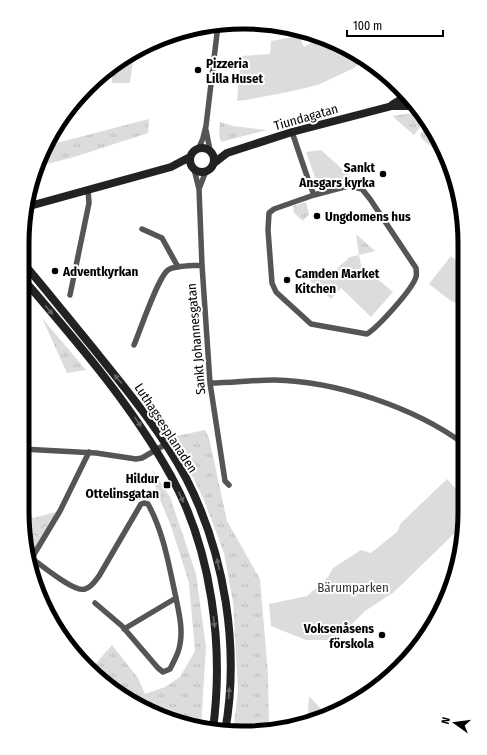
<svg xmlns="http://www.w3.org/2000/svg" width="487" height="755" viewBox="0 0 487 755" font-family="'Fira Sans Condensed',sans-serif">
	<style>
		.grass { fill: url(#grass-tufts) }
		.forest { fill: url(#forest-crowns) }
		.park { fill: #dcdcdc }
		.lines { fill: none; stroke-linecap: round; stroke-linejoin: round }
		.street { stroke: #555; stroke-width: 5.5 }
		.secondary { stroke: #222; stroke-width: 8 }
		.oneway { fill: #646464 }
		.poi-dot { fill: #000; stroke: #fff; stroke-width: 1.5 }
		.labels { text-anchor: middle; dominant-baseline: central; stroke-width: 4; stroke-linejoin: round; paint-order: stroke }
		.poi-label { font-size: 13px; font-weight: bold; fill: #000; stroke: #fff; text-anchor: start }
		.street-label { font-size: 13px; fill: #000; stroke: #fff }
		.park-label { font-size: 13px; fill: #333; stroke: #fff }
		.rim { fill: none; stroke: #000; stroke-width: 5 }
	</style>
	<defs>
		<pattern id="grass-tufts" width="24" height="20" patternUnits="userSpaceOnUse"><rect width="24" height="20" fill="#dcdcdc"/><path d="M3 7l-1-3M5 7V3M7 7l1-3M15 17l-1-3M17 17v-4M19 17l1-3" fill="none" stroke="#bbb"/></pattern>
		<pattern id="forest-crowns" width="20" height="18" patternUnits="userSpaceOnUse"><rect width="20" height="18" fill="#dcdcdc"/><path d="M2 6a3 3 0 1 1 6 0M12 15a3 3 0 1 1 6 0" fill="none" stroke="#bbb"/></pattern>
	</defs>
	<rect width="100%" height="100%" fill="#fff"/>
	<path class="grass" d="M 128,58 L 133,59 L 130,83 L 112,83 L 112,71 Z
		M 413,113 L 417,113 L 424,122 L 414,135 L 392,116 Z
		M 149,119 L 148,133 L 74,157 L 39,166 L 45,146 Z
		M 220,122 L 233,126 L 267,130 L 221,142 L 219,135 Z
		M 427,125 L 442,146 L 446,159 L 422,139 L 420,135 Z
		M 306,202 L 309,214 L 303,221 L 294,213 L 293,206 Z
		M 356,234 L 375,251 L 359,255 Z
		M 310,273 L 332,273 L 329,297 L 306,277 Z
		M 42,318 L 86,370 L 67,373 Z
		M 205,430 L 209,438 L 227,521 L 260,579 L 268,674 L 269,729 L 233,732 L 238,691 L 233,602 L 224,553 L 204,500 L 185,461 L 172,437 Z
		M 153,470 L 170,497 L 196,574 L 206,647 L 201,727 L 172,721 L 108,687 L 91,669 L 112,645 L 138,678 L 145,694 L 165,687 L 180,677 L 195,651 L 189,583 L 171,526 L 156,490 Z"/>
	<path class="forest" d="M 60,511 L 30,561 L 23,520 L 33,518 Z"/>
	<path class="park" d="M 299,36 L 304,47 L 321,37 L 356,57 L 360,62 L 354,68 L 318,85 L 288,92 L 246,100 L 237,101 L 241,56 L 270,54 L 271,41 Z
		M 321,150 L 351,177 L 348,180 L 325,186 L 317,183 L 306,152 Z
		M 359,255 L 361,265 L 393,292 L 371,317 L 341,288 L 331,299 L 329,297 L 332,273 L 350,257 Z
		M 451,256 L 464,268 L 460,274 L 464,277 L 464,305 L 451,301 L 429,284 Z
		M 447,479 L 463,497 L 463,525 L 394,592 L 365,611 L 336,640 L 306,640 L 271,626 L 269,604 L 307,596 L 328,577 L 333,568 L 361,550 L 371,553 L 397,532 L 401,523 Z
		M 309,696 L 322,710 L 322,715 L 308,714 Z"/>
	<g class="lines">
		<path class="street" d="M 206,130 L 210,150
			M 292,132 L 310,185 L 314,195 L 274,209 L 269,213 L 268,230 L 272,283 L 276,292 L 311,324 L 367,334 C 378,327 412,290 416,277 C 417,274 416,271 416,268 L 370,199 L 362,189 L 348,186 L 314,195
			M 199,148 L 203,138 L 206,126 L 218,25
			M 194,169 L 199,189 L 202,265 L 210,383 L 225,481 L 229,485
			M 199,189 L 206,171
			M 142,229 L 162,238 L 178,267
			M 70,295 L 89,203 L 88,190
			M 134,345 C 140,331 158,277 168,270 C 175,265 193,266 202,265
			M 210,383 C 231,383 252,380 274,380 C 335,381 414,407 464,444
			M 22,449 L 96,453 L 136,459 L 142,458 L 166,444
			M 31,558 C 42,565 74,593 85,589 C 92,587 95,581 99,576 L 141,504 L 144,503 L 148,504 C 164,533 169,566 176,598 C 179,613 183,629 180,644 C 179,653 174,661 170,669 L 163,672 L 158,668 L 122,626 L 95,603
			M 30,561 L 60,511 L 89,452
			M 124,629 L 176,598
			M 377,686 L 379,681 L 403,658"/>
		<path class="secondary" d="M 392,105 L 405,97
			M190 160a12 12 0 1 1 24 0a12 12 0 1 1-24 0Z
			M 214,163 L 227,153 L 292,132 L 392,106 L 412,106
			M 26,207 L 171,167 L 190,157
			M 24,264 C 47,291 70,320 93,348 C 126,389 161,431 186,478 C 225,554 240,648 225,732
			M 24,280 C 77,342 131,404 171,476 C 212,550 224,647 213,729"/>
	</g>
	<defs><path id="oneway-solid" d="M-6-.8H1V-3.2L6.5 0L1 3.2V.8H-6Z"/></defs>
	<g class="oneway">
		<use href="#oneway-solid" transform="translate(49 310) rotate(50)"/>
		<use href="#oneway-solid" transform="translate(118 379) rotate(-130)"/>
		<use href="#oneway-solid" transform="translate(138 422) rotate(56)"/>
		<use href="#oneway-solid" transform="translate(181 497) rotate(65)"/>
		<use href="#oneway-solid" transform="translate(218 564) rotate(-102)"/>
		<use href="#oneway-solid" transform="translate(214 622) rotate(83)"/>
		<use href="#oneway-solid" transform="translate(229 693) rotate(-88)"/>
	</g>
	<g class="poi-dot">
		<circle cx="198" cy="70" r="4"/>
		<circle cx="383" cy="174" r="4"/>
		<circle cx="317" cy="216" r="4"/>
		<circle cx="55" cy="271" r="4"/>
		<circle cx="287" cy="280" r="4"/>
		<rect x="163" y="481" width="8" height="8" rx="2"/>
		<circle cx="382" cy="635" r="4"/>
	</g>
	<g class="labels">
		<g class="poi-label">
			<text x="206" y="63">Pizzeria<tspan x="206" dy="15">Lilla Huset</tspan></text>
			<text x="375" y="167" text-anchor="end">Sankt<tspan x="375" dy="15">Ansgars kyrka</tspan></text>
			<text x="325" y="216">Ungdomens hus</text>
			<text x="63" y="271">Adventkyrkan</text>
			<text x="295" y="273">Camden Market<tspan x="295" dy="15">Kitchen</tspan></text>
			<text x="159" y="478" text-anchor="end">Hildur<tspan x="159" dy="15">Ottelinsgatan</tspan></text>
			<text x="374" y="628" text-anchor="end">Voksenåsens<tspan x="374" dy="15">förskola</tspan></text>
		</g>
		<g class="street-label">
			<text transform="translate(306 117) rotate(-16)">Tiundagatan</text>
			<text transform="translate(196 339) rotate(-95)">Sankt Johannesgatan</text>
			<text transform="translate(166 428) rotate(57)">Luthagsesplanaden</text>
		</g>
		<g class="park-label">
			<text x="353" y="587">Bärumparken</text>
		</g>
	</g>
	<path d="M0 0H487V755H0ZM243 29H244A214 214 0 0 1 458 243V512A214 214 0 0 1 244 726H243A214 214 0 0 1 29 512V243A214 214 0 0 1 243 29Z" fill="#fff" fill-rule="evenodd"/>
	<path class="rim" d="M243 29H244A214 214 0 0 1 458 243V512A214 214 0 0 1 244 726H243A214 214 0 0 1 29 512V243A214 214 0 0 1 243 29Z"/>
	<g transform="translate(455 723) rotate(284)" stroke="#ffffff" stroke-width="3" paint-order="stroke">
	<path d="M0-3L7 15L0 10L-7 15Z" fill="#000000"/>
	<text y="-6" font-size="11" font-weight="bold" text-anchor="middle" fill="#000000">N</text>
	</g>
	<path d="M347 30v6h96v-6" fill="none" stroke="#000000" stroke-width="2"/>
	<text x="353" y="30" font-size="12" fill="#000000" stroke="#ffffff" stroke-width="3" paint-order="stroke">100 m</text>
</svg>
